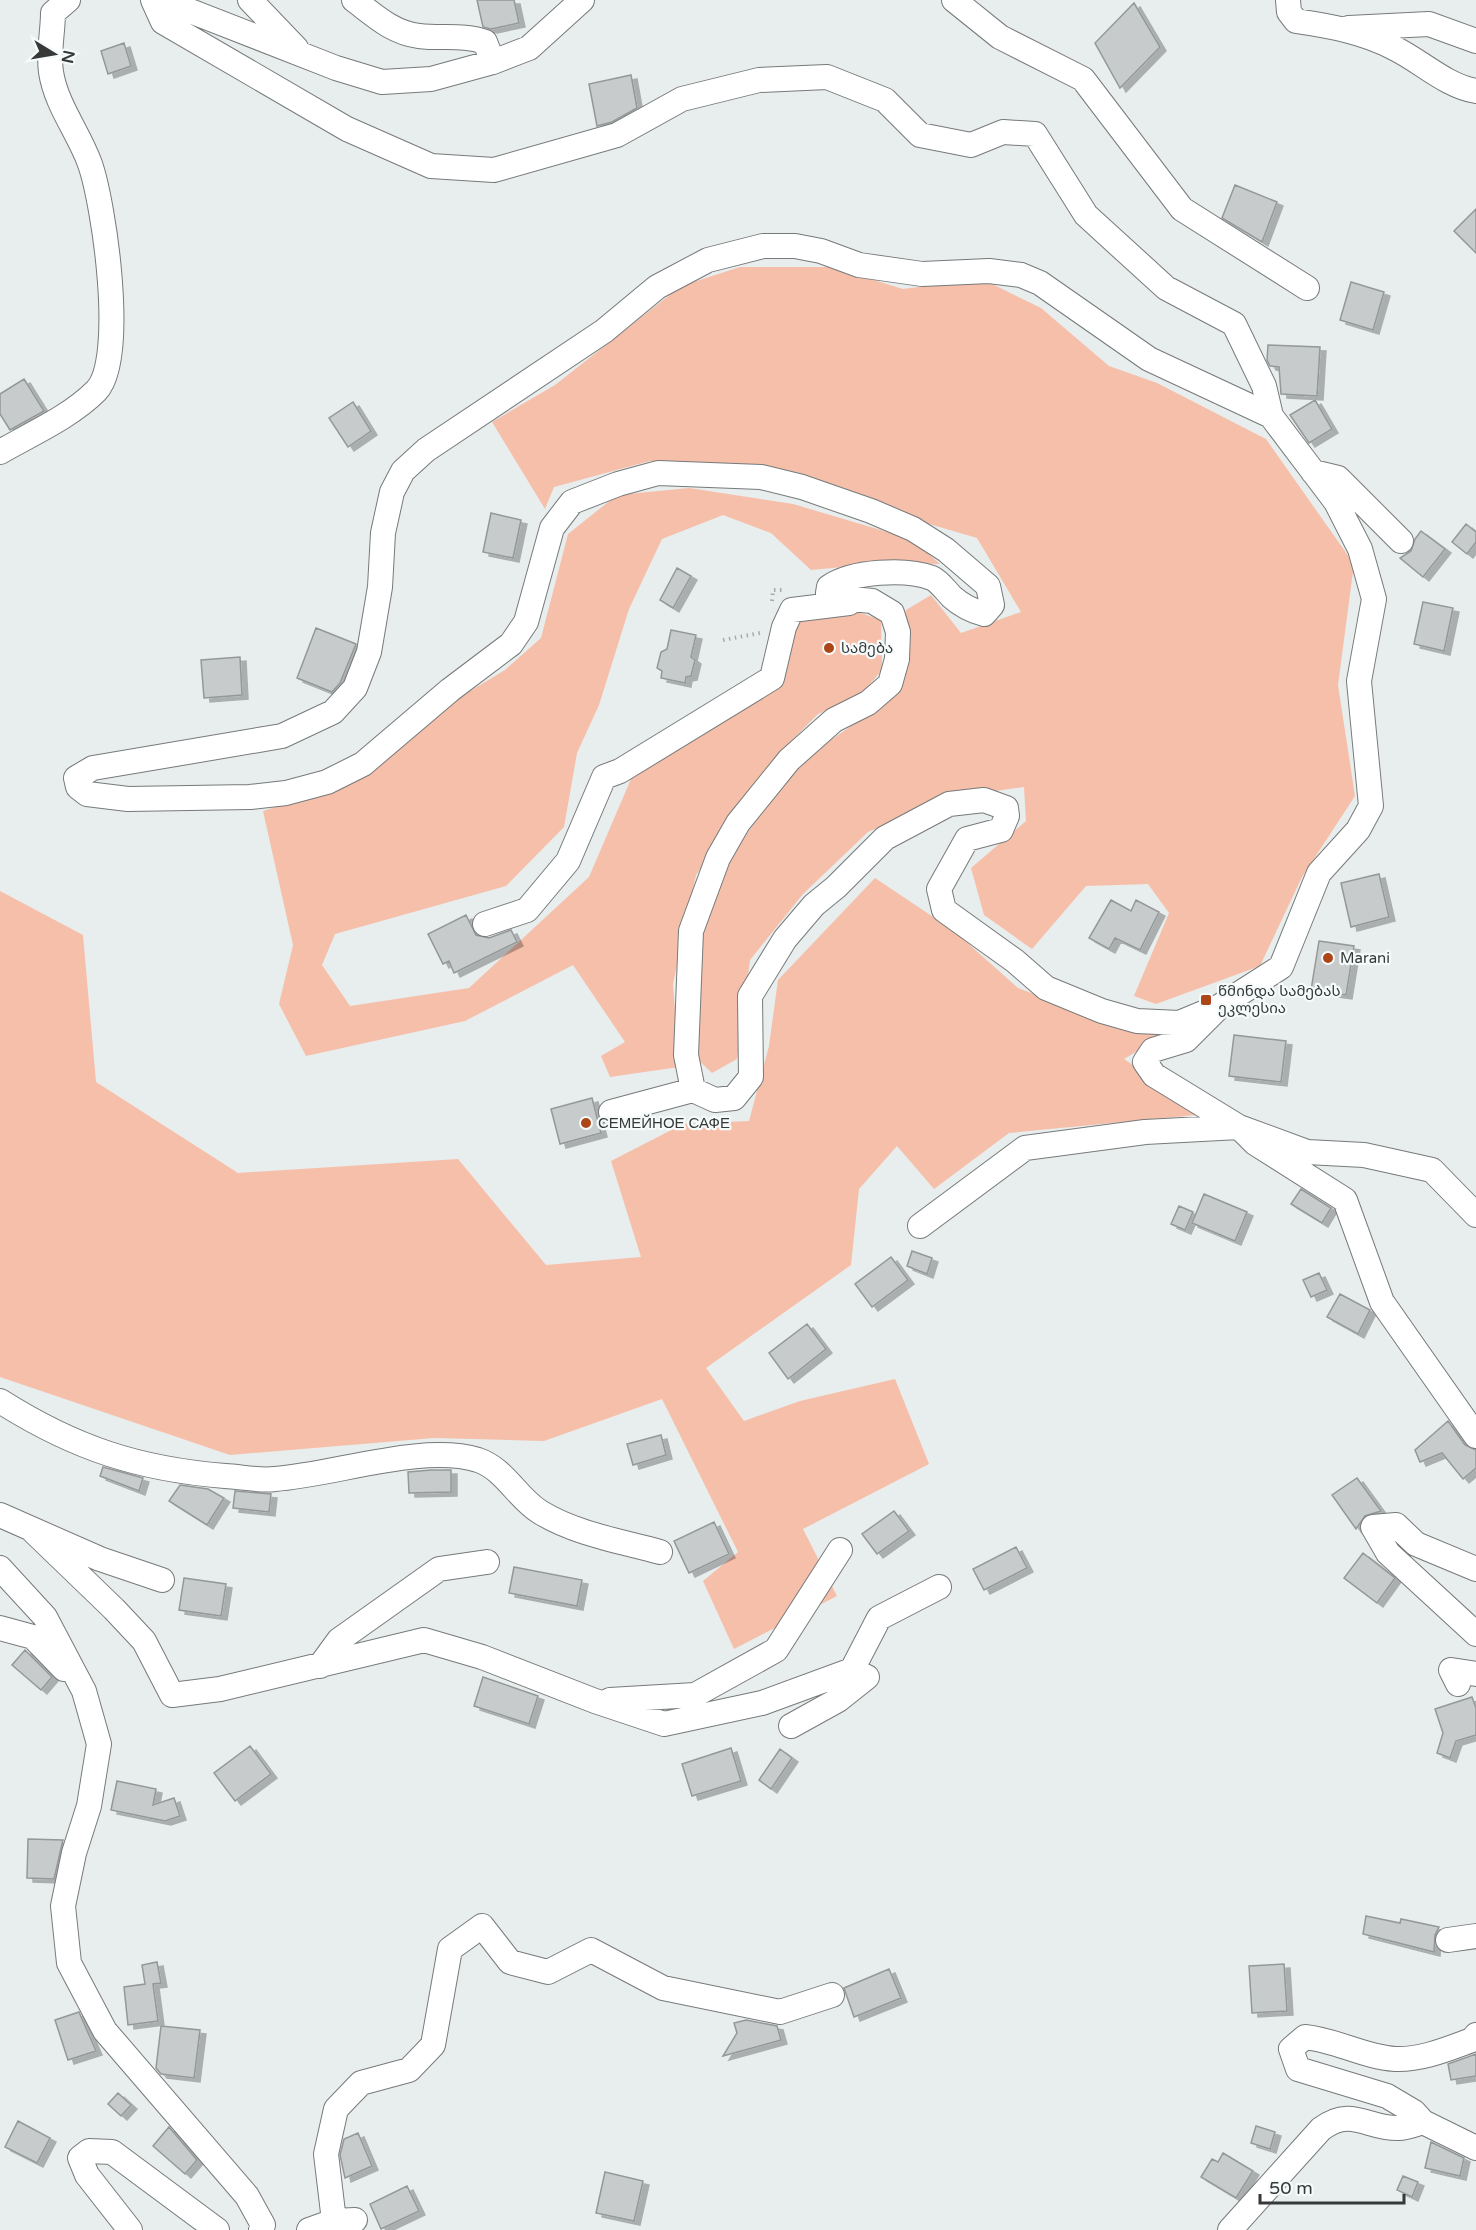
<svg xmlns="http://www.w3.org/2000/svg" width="1476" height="2230" viewBox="0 0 1476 2230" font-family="'Varela Round','Noto Sans Georgian',sans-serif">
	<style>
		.green { fill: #f6bfaa }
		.building { fill: #c7cbcb; stroke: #949898; stroke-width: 1.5; filter: url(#shadow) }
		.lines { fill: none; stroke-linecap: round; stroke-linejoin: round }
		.minor-casing { stroke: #767a7a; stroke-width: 26 }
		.path { stroke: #a6aaaa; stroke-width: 4; stroke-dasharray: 1.5 4.5; stroke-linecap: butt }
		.minor { stroke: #fff; stroke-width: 24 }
		.poi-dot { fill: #ac4619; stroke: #f5fafa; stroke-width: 2 }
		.labels { text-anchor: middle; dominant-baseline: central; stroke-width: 4.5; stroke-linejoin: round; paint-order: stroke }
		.poi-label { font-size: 15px; fill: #373939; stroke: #f5fafa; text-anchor: start }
	</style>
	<defs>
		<filter id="shadow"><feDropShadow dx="6" dy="4" stdDeviation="0" flood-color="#0004"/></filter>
	</defs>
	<rect width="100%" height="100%" fill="#e8eded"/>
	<path class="green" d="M 740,267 L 831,267 L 903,289 L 982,279 L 1041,308 L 1109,366 L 1157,383 L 1266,439 L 1354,564 L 1338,685 L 1355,796 L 1302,877 L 1260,966 L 1156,1004 L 1134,996 L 1169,913 L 1148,884 L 1086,886 L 1032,949 L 984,915 L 971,868 L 1026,821 L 1024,787 L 947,798 L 868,832 L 803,894 L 750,960 L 737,1059 L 712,1073 L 695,1057 L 697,948 L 727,860 L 801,761 L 891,698 L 906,610 L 931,595 L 961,633 L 1021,612 L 977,538 L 919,521 L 838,486 L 760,465 L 650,461 L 554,487 L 545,509 L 492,422 L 555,385 L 681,286 Z
		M 689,488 L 793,504 L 911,539 L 940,564 L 885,563 L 811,570 L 771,533 L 723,515 L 662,539 L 629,609 L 599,705 L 577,753 L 564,827 L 506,886 L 335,934 L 322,965 L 350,1006 L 469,988 L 589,877 L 631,779 L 614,772 L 762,675 L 769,636 L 781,615 L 846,608 L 881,620 L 882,670 L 858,698 L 818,714 L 778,754 L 753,796 L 696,875 L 673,984 L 679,1067 L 610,1077 L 601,1056 L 625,1042 L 573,965 L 465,1021 L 306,1056 L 279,1004 L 293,945 L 263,811 L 331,789 L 437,711 L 505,670 L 541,638 L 568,534 L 617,495 Z
		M 875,878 L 954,931 L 1018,988 L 1110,1023 L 1177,1027 L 1124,1059 L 1206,1114 L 1009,1133 L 934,1189 L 897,1146 L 859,1189 L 851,1265 L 706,1368 L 744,1421 L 800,1401 L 895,1379 L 929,1464 L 803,1529 L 837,1596 L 734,1649 L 703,1581 L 738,1552 L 662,1399 L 544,1441 L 434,1438 L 230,1455 L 0,1377 L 0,891 L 83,935 L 96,1082 L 238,1173 L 458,1159 L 546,1265 L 641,1257 L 611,1161 L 683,1124 L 749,1121 L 769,1046 L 778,980 Z"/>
	<path class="building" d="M 477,0 L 514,0 L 519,23 L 491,29 L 483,27 Z
		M 1134,3 L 1160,47 L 1120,88 L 1095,43 Z
		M 124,43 L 131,66 L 108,74 L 101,51 Z
		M 631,75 L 637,108 L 612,122 L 597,126 L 589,84 Z
		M 1235,185 L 1277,202 L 1262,242 L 1222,218 Z
		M 1476,209 L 1476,253 L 1454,231 Z
		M 1351,282 L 1384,292 L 1373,330 L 1340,320 Z
		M 1268,345 L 1320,347 L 1317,396 L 1281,394 L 1279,367 L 1270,366 L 1267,360 Z
		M 24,379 L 44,411 L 10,430 L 0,414 L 0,394 Z
		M 1315,400 L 1332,429 L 1309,443 L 1290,415 Z
		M 353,402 L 371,431 L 348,447 L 329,418 Z
		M 491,513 L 521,520 L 513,558 L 483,552 Z
		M 1466,524 L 1476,532 L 1476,542 L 1467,554 L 1452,542 Z
		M 1421,531 L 1445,549 L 1423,577 L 1400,558 L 1411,551 L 1415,539 Z
		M 677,568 L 691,576 L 673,608 L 660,600 Z
		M 1423,602 L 1453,608 L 1444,651 L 1414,644 Z
		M 316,628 L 356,644 L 340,683 L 332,692 L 297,678 Z
		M 671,630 L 696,635 L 691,657 L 695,660 L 691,676 L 686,677 L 685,683 L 661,678 L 662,671 L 657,668 L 661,652 L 667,649 Z
		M 240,657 L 242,695 L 204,698 L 201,660 Z
		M 1379,874 L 1389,917 L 1351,927 L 1341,883 Z
		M 1111,900 L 1131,911 L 1136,900 L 1159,912 L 1140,950 L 1115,938 L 1109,949 L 1089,938 Z
		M 466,915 L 476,935 L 489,938 L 511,930 L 517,942 L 454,973 L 449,961 L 443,964 L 428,934 Z
		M 1319,941 L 1354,946 L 1346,995 L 1311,990 Z
		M 1234,1035 L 1286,1041 L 1281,1082 L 1229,1076 Z
		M 592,1098 L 601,1133 L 560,1144 L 551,1109 Z
		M 1301,1189 L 1331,1208 L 1322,1223 L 1291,1204 Z
		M 1204,1194 L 1247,1212 L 1235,1241 L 1192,1223 Z
		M 1179,1206 L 1193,1212 L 1185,1230 L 1171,1224 Z
		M 912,1251 L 932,1258 L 927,1274 L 907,1266 Z
		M 891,1257 L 908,1280 L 872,1307 L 855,1284 Z
		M 1319,1273 L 1327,1290 L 1311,1297 L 1303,1280 Z
		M 1340,1294 L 1370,1310 L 1358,1334 L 1327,1317 Z
		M 807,1324 L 826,1349 L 788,1379 L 769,1353 Z
		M 1448,1421 L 1465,1445 L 1476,1450 L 1476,1468 L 1463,1479 L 1442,1453 L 1420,1462 L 1415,1450 Z
		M 661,1435 L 666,1455 L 633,1465 L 627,1444 Z
		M 103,1467 L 143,1478 L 139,1491 L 100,1476 Z
		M 431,1470 L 451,1470 L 451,1492 L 409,1493 L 408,1472 Z
		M 1357,1478 L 1381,1511 L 1365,1516 L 1356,1529 L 1332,1495 Z
		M 180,1485 L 208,1489 L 224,1498 L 207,1525 L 169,1501 Z
		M 235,1491 L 271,1494 L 269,1512 L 233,1508 Z
		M 894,1511 L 909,1531 L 877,1554 L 862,1534 Z
		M 714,1522 L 729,1554 L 689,1573 L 674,1541 Z
		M 1016,1547 L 1027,1568 L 984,1590 L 973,1569 Z
		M 1363,1553 L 1395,1578 L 1377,1603 L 1344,1578 Z
		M 514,1567 L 582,1580 L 577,1606 L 509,1593 Z
		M 184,1578 L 226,1584 L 221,1616 L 179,1610 Z
		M 25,1650 L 52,1677 L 41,1690 L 12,1665 Z
		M 483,1677 L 538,1696 L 529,1724 L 474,1706 Z
		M 1472,1697 L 1476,1708 L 1476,1735 L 1456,1741 L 1450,1758 L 1437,1753 L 1443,1733 L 1435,1709 Z
		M 250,1746 L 271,1774 L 235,1801 L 214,1773 Z
		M 731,1748 L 741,1781 L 692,1796 L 682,1764 Z
		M 780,1749 L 792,1758 L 771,1789 L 759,1780 Z
		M 117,1781 L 156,1789 L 153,1805 L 174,1798 L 180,1816 L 165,1821 L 111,1810 Z
		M 28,1839 L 63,1840 L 54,1879 L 27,1878 Z
		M 1366,1916 L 1400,1923 L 1401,1919 L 1439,1927 L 1435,1935 L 1434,1952 L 1363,1934 Z
		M 157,1962 L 161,1983 L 153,1984 L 158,2021 L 128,2025 L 124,1987 L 145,1984 L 142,1965 Z
		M 1284,1964 L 1287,2011 L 1252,2013 L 1249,1966 Z
		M 889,1969 L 901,1998 L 854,2017 L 844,1988 Z
		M 79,2012 L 96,2051 L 68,2060 L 55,2020 Z
		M 746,2020 L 777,2026 L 781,2040 L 723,2056 L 737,2033 L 734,2023 Z
		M 161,2026 L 200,2030 L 194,2078 L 161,2074 L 156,2068 Z
		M 1476,2054 L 1476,2076 L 1451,2080 L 1448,2064 Z
		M 118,2093 L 131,2105 L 121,2116 L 108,2104 Z
		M 18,2121 L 50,2138 L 37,2163 L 5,2147 Z
		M 1256,2126 L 1275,2132 L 1270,2149 L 1251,2143 Z
		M 169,2127 L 197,2160 L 185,2174 L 153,2146 Z
		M 358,2133 L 372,2166 L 345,2178 L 340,2155 L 344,2139 Z
		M 1431,2142 L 1464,2158 L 1460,2176 L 1425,2168 Z
		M 1223,2153 L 1253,2171 L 1236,2198 L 1201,2177 L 1212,2159 L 1218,2162 Z
		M 605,2172 L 643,2181 L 634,2221 L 596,2213 Z
		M 1403,2176 L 1418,2182 L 1412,2197 L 1397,2190 Z
		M 407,2186 L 419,2211 L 381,2229 L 370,2204 Z"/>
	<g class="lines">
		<defs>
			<path id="minor" d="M 153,0 L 163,22 L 347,129 L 431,166 L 494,170 L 617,135 L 682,99 L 759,80 L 827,77 L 885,100 L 920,135 L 971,145 L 1003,132 L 1035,134 L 1086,215 L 1166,288 L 1234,324 L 1264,386 L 1271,416 L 1336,502 L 1360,549 L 1374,599 L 1359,681 L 1371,806 L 1358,830 L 1319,873 L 1281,967 L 1220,1006 L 1186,1040 L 1153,1050 L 1145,1062 L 1154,1075 L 1239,1127 L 1255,1143 L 1345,1200 L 1382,1302 L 1476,1436
				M 162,0 L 336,68 L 382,82 L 431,79 L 493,62 L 529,48 L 582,0
				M 250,0 L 296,48
				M 354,0 C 375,16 393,33 419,36 C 442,39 464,34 485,42 L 493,62
				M 954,0 L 1000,37 L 1083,79 L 1182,209 L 1307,288
				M 1288,0 L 1289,12 L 1296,21 C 1330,26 1364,32 1394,48 C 1421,61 1446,86 1476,91
				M 1349,28 L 1429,24 L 1476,41
				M 0,452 C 31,434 70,417 96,391 C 127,360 104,204 90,164 C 79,133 56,105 51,72 C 48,54 53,31 53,13 L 68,0
				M 1313,472 L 1338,478 L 1401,541
				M 485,924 L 527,910 L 568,861 L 604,777 L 620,771 L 772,678 L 784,627 L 792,610 L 849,603
				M 1220,1006 L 1179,1023 L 1137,1021 L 1102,1011 L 1046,988 L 1015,961 L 944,910 L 939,889 L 967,839 L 1001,830 L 1007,816 L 1006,808 L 984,800 L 949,804 L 885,838 L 836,887 L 814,905 L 785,939 L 750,996 L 751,1077 L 734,1098 L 715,1100 L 693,1090 L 686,1055 L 691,931 L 718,858 L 738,823 L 789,760 L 834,720 L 868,703 L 890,684 L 897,659 L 898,632 L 892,613 L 872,601 L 832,597 L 828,593 L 829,587 C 852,571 906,568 932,578 C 939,581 946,591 952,597 C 961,605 973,611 984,614 L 992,605 L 988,586 L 946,550 L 913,529 L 871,511 L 802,487 L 761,477 L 658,473 L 618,484 L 572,502 L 552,528 L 526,622 L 511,644 L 450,690 L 363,764 L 327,782 L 286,793 L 250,797 L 128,799 L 87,794 L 78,787 L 76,778 L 93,768 L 282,736 L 333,712 L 355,688 L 369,652 L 380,587 L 383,533 L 392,492 L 403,471 L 426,450 L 604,331 L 657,287 L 708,260 L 763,246 L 795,246 L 821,251 L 859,265 L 922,274 L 989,271 L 1021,275 L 1040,283 L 1149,359 L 1271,416
				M 611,1112 L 693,1090
				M 920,1226 L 1025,1148 L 1145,1132 L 1239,1127 L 1307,1152 L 1364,1155 L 1432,1170 L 1476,1215
				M 0,1401 C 74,1448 138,1469 225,1476 C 242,1477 259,1481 275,1479 C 334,1475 422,1443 478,1460 C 505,1469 517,1498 540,1512 C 576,1534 620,1541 660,1552
				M 0,1515 L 100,1559 L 162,1580
				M 31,1529 L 114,1609 L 144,1641 L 172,1695 L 220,1689 L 424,1640 L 482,1657 L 595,1701 L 664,1724 L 762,1703 L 852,1670 L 879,1618 L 939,1587
				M 0,1568 L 45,1617 L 84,1691 L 99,1744 L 89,1806 L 74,1853 L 63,1906 L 69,1963 L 105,2031 L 247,2196 L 263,2225 L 261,2230
				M 1476,1569 L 1416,1544 L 1396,1525 L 1373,1527 L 1388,1553 L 1476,1634
				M 0,1628 L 33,1637 L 64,1669
				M 320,1666 L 339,1640 L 439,1569 L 487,1562
				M 1458,1684 L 1451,1670 L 1476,1674
				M 610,1700 L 695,1695 L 776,1650 L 840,1550
				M 791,1726 L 838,1700 L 867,1677 L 852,1670
				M 1448,1940 L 1476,1936
				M 1476,2035 L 1472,2040 C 1447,2049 1422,2060 1395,2059 C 1364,2057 1336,2040 1305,2037 L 1291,2049 L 1298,2069 L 1387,2096 L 1414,2112 L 1423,2122 L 1476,2148
				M 334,2221 L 326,2154 L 336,2109 L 361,2083 L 409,2070 L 433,2045 L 450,1949 L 482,1926 L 510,1962 L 548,1972 L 591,1950 L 663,1988 L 780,2012 L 832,1995
				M 130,2230 L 87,2175 L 80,2158 L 89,2151 L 112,2152 L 217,2230
				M 309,2230 L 334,2221 L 355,2220
				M 1230,2230 L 1321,2129 C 1352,2106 1367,2129 1399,2128 C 1407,2128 1416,2124 1423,2122"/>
		</defs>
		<use href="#minor" class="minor-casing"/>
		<path class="path" d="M 772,601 L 773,590 L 784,590
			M 723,640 L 760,633 L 761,631"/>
		<use href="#minor" class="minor"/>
	</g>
	<g class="poi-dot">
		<circle cx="829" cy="648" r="6"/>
		<circle cx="1328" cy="958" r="6"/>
		<rect x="1200" y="994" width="12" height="12" rx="3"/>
		<circle cx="586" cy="1123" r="6"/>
	</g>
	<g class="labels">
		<g class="poi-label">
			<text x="841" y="648">სამება</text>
			<text x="1340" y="958">Marani</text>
			<text x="1218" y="991">წმინდა სამებას<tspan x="1218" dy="17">ეკლესია</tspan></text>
			<text x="598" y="1123">СЕМЕЙНОЕ САФЕ</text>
		</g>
	</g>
	<g transform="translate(54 54) rotate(101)" stroke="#f5fafa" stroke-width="4.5" paint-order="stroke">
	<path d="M0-4.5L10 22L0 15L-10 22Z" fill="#373939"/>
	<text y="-9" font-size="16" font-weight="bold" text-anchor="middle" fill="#373939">N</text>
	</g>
	<path d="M1260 2194v9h144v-9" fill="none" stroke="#373939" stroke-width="3"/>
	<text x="1269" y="2194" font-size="18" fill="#373939" stroke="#f5fafa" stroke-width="4.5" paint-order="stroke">50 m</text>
</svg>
